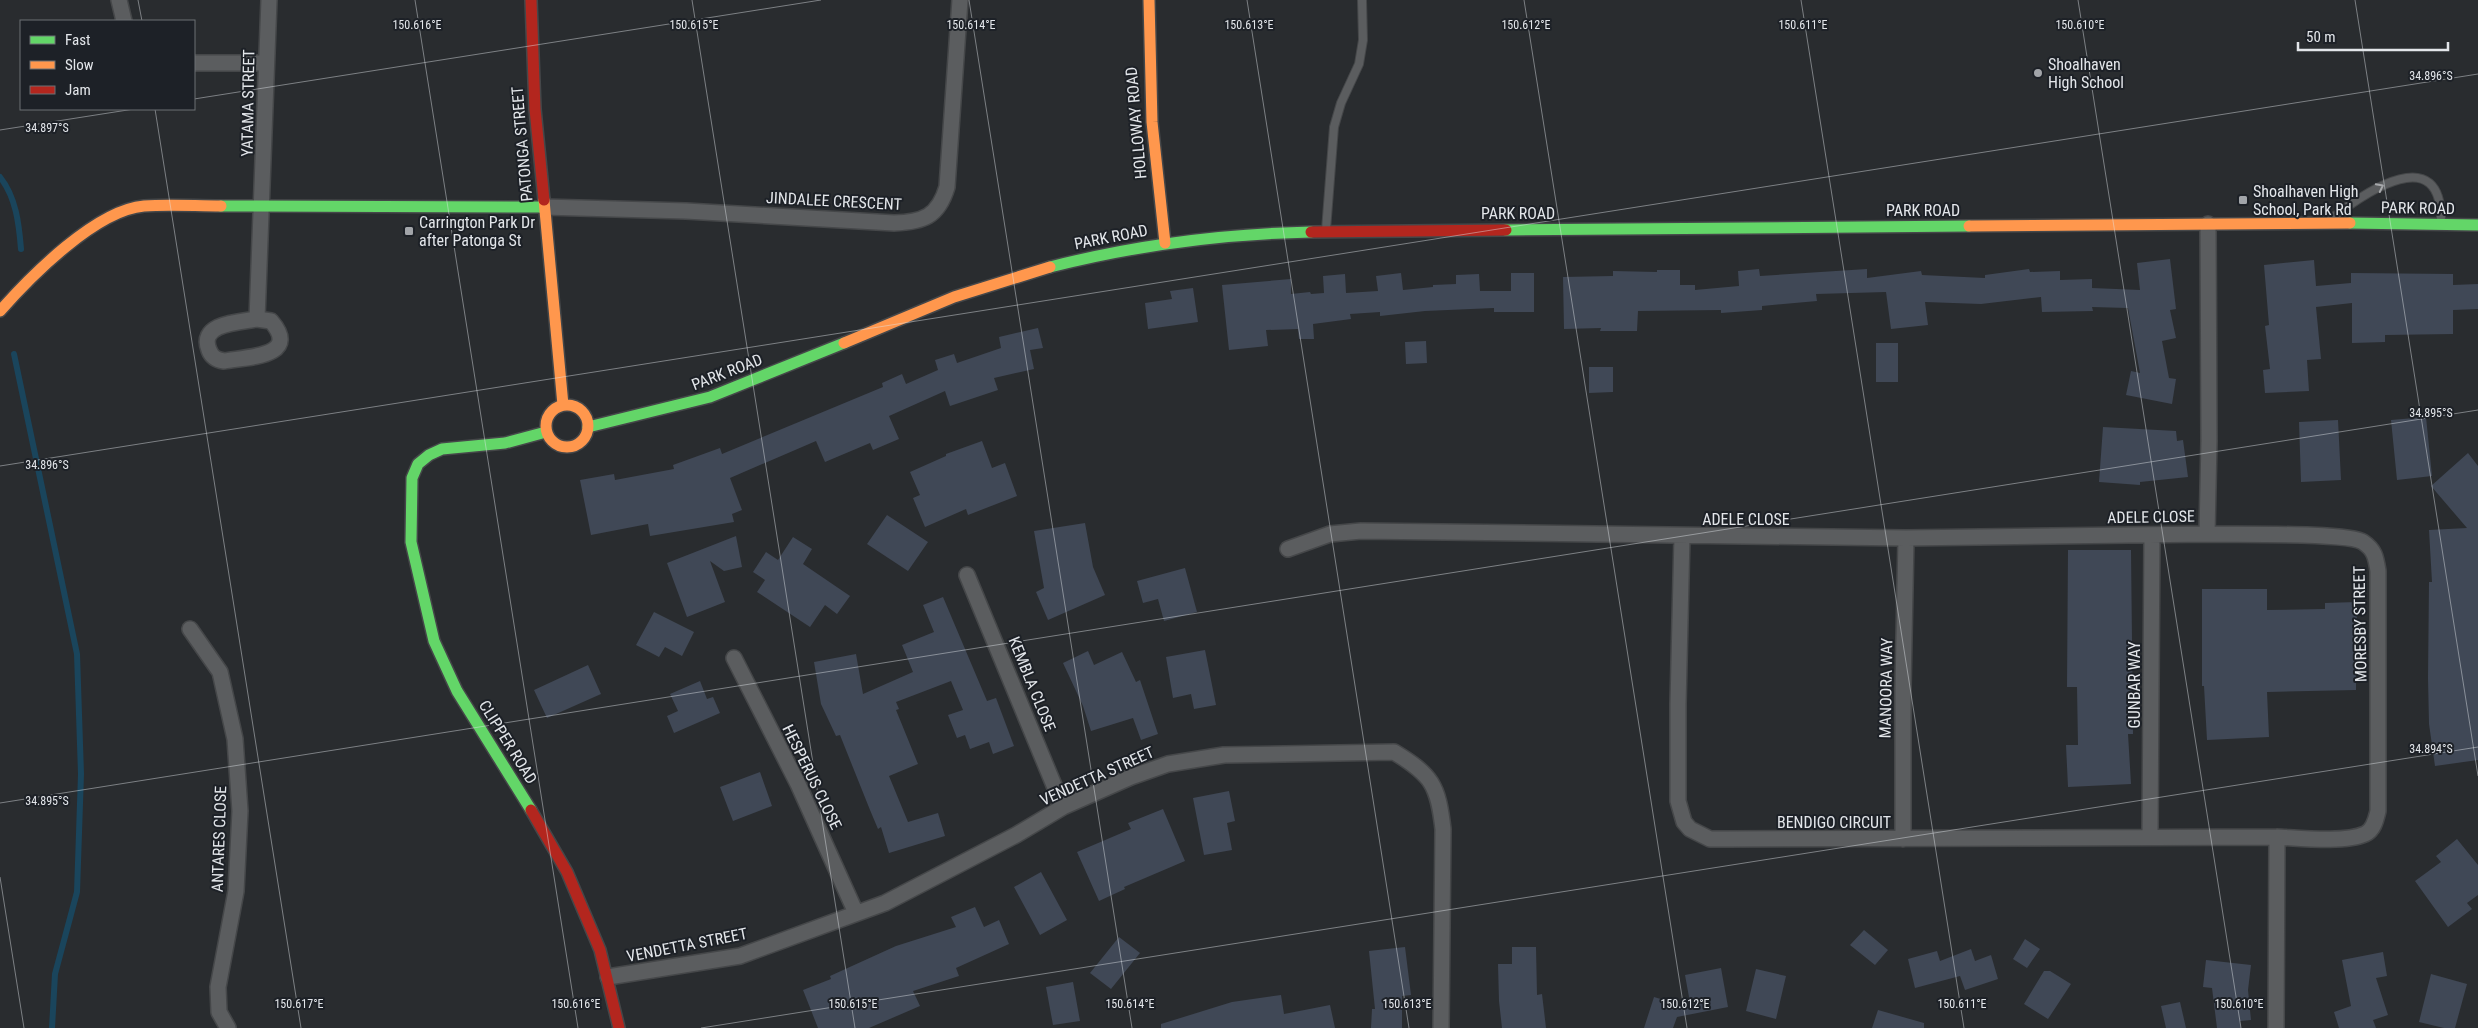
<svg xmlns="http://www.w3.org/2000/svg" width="2478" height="1028" viewBox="0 0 2478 1028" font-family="'Roboto Condensed',sans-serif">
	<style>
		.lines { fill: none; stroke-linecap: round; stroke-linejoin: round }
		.stream { stroke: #1a455c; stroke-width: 6 }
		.building { fill: #404856 }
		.lane-casing { stroke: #454749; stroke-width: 10 }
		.street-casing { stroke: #454749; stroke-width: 18 }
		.fast-casing { stroke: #454749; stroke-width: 14 }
		.slow-casing { stroke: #454749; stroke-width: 14 }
		.jam-casing { stroke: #454749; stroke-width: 14 }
		.lane { stroke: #5b5d5f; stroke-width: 8 }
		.street { stroke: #5b5d5f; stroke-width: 15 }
		.fast { stroke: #63d668; stroke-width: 11 }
		.slow { stroke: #ff974d; stroke-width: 11 }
		.jam { stroke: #b3261e; stroke-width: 11 }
		.oneway { stroke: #a6a8ab }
		.ticks { fill: none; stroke: #e3e6ea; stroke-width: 1; stroke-opacity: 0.45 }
		.poi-dot { fill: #a2a5a9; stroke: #1d2127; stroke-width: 2 }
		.labels { text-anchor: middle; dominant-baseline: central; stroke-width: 4; stroke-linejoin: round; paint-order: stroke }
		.poi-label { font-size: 16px; fill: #e3e6ea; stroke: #1d2127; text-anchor: start }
		.street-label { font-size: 16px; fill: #e3e6ea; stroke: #1d2127 }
		.ticks-label { font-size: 12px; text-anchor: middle; fill: #e3e6ea; stroke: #1d2127; stroke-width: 4; stroke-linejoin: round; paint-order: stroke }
	</style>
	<rect width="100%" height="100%" fill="#292c2f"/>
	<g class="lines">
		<path class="stream" d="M 0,177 C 16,197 19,224 21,249
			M 14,354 L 77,654 L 81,774 L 77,892 L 55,974 L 52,1028"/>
	</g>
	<path class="building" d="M 2170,259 L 2176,309 L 2170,310 L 2176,338 L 2162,341 L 2169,378 L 2176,379 L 2172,404 L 2126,395 L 2131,371 L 2140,373 L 2128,308 L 2092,307 L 2093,311 L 2042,312 L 2041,297 L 1981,304 L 1925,302 L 1928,325 L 1891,329 L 1886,292 L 1816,294 L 1817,301 L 1762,306 L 1762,310 L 1721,313 L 1721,310 L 1638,311 L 1637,331 L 1600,331 L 1601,328 L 1564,329 L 1563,277 L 1613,276 L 1613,271 L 1657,272 L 1657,270 L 1680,270 L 1680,285 L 1695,285 L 1695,290 L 1739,286 L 1738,271 L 1759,269 L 1760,276 L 1867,269 L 1867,278 L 1921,271 L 1922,275 L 1985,278 L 1985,275 L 2029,269 L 2030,272 L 2060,271 L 2060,280 L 2092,279 L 2092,288 L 2140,290 L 2137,263 Z
		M 2314,260 L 2316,286 L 2351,283 L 2351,273 L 2453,274 L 2453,285 L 2478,284 L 2478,309 L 2453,310 L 2453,334 L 2385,335 L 2385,342 L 2352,343 L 2352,303 L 2316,307 L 2321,359 L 2307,360 L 2309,391 L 2265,393 L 2263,370 L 2270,369 L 2265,326 L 2269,325 L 2264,265 Z
		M 1401,273 L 1403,290 L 1433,287 L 1433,285 L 1456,284 L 1456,275 L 1479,274 L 1480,291 L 1511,291 L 1511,273 L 1534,273 L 1534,312 L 1494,312 L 1494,308 L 1425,311 L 1380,316 L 1380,312 L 1350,314 L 1351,319 L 1313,324 L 1314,339 L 1299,339 L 1298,329 L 1266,330 L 1268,346 L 1229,350 L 1222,285 L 1291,279 L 1291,294 L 1310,292 L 1311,294 L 1324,293 L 1323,276 L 1345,274 L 1346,293 L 1378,291 L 1376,276 Z
		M 1193,288 L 1198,322 L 1148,329 L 1145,303 L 1172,299 L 1170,291 Z
		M 1038,328 L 1043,348 L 1030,350 L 1034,369 L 994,378 L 998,390 L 950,406 L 945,391 L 889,416 L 899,439 L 873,450 L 870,443 L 825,462 L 816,441 L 730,478 L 742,510 L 732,514 L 734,522 L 650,536 L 648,524 L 591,535 L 580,480 L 614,474 L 615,480 L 674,469 L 673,465 L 720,448 L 722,454 L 883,387 L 882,383 L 902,374 L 906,384 L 938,370 L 935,360 L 954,354 L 957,363 L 1001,348 L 999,337 Z
		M 1426,341 L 1427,363 L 1406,364 L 1405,342 Z
		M 1876,343 L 1898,343 L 1898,382 L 1876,382 Z
		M 1589,367 L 1613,367 L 1613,392 L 1589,393 Z
		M 2426,417 L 2432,476 L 2397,480 L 2391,420 Z
		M 2338,420 L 2341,480 L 2301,482 L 2299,422 Z
		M 2103,427 L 2176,431 L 2177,441 L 2183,440 L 2188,477 L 2140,482 L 2140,485 L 2099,482 Z
		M 982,441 L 992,468 L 1005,463 L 1017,496 L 968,515 L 966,509 L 925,527 L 913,498 L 920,495 L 910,472 L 946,456 L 946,454 Z
		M 2468,453 L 2478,466 L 2478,760 L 2435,766 L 2429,724 L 2428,678 L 2429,582 L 2432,582 L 2429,530 L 2467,528 L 2431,486 Z
		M 887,515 L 928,542 L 908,571 L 867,544 Z
		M 1085,523 L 1093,567 L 1105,595 L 1048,620 L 1036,592 L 1044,588 L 1034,531 Z
		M 736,536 L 742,567 L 724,571 L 710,561 L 725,602 L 687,617 L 667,563 Z
		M 793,537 L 812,549 L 803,564 L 850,596 L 837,614 L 825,605 L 810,627 L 757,592 L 765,580 L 753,572 L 766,552 L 778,560 Z
		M 2068,550 L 2131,550 L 2133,734 L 2128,734 L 2131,784 L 2068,787 L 2066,745 L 2078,745 L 2077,687 L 2067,687 Z
		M 1185,568 L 1197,612 L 1164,621 L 1158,599 L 1143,603 L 1137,581 Z
		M 2202,589 L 2267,589 L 2267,610 L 2325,609 L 2325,603 L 2357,602 L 2356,690 L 2267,692 L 2269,737 L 2207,740 L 2204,686 L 2202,686 Z
		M 943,597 L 987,701 L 996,698 L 1014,746 L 993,754 L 989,742 L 970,749 L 965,735 L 957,738 L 948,715 L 963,710 L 951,681 L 896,702 L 899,709 L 896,710 L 918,764 L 889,776 L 908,822 L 938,813 L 945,836 L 889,853 L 881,827 L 878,829 L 870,810 L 840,735 L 836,736 L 821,704 L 814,662 L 856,654 L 863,694 L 913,672 L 902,645 L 934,632 L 923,605 Z
		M 654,612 L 694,632 L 682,656 L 665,647 L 659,657 L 636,645 Z
		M 1205,650 L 1216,705 L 1194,709 L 1191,694 L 1173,698 L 1166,657 Z
		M 1088,651 L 1094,665 L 1122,652 L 1136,682 L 1140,680 L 1158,734 L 1141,740 L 1133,718 L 1091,731 L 1083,706 L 1063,663 Z
		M 588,665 L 601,694 L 547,718 L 534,690 Z
		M 700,681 L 707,699 L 713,697 L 720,713 L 674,733 L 667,716 L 678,711 L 670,694 Z
		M 760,772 L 772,806 L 733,821 L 720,787 Z
		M 1229,791 L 1235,821 L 1227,823 L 1232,850 L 1204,855 L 1193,798 Z
		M 1163,809 L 1185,861 L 1124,887 L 1125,889 L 1099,901 L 1077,852 L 1131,829 L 1128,823 Z
		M 2457,839 L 2478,865 L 2478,895 L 2467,903 L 2472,909 L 2448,927 L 2415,881 L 2441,862 L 2436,856 Z
		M 1041,872 L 1067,920 L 1040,935 L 1014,887 Z
		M 975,907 L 984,927 L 999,920 L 1009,944 L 956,968 L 959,976 L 913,991 L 920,1006 L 869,1028 L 818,1028 L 803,990 L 831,979 L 830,976 L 896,946 L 956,927 L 951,917 Z
		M 1864,930 L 1888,950 L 1875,965 L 1850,945 Z
		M 1119,937 L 1140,953 L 1111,989 L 1090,973 Z
		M 2025,939 L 2040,949 L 2027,968 L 2013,959 Z
		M 1405,947 L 1411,995 L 1402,996 L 1402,1028 L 1371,1028 L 1372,1009 L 1375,1009 L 1369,951 Z
		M 1512,947 L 1536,947 L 1537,995 L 1542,994 L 1546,1028 L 1502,1028 L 1499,1001 L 1498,964 L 1512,964 Z
		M 1971,949 L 1975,961 L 1991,955 L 1998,979 L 1965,990 L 1960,976 L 1915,988 L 1908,959 L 1937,951 L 1940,961 Z
		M 2383,952 L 2387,976 L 2376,978 L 2388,1015 L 2373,1020 L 2376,1028 L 2339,1028 L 2334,1012 L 2351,1006 L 2342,960 Z
		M 2206,960 L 2251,965 L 2248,990 L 2251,1020 L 2240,1021 L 2241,1028 L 2217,1028 L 2212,988 L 2203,987 Z
		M 1721,968 L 1728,1007 L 1677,1017 L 1673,1028 L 1644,1028 L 1654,997 L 1691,1008 L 1685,975 Z
		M 1756,969 L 1786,976 L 1776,1019 L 1746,1011 Z
		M 2044,971 L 2050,971 L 2071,984 L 2048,1019 L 2024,1004 Z
		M 2431,974 L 2467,984 L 2455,1028 L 2444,1028 L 2419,1022 Z
		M 1073,982 L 1080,1021 L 1053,1025 L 1046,987 Z
		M 1281,995 L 1284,1014 L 1330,1005 L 1335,1028 L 1161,1028 L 1161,1024 L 1232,1002 Z
		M 2180,1002 L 2186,1028 L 2166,1028 L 2161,1006 Z
		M 1878,1010 L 1924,1023 L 1924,1028 L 1872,1028 Z"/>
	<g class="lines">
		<defs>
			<path id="lane" d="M 2331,219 C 2365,192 2443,139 2441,223
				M 1326,230 L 1334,127 L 1341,103 L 1359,64 L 1363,40 L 1362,0"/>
			<path id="street" d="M 119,0 L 124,21
				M 194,63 L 266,63
				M 544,207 L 686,211 L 894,223 C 923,222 938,217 947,187 L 960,0
				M 2208,224 L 2209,441 L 2207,534 C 2233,535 2348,532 2363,542 C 2375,550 2376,558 2378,571 L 2378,811 C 2376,819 2374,830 2365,834 C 2345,843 2299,838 2277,837 L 2276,1028
				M 257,319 C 240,322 198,323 209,350 C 212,358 217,360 224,361 C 246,357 302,357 271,321 L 257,319 L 269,0
				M 1682,536 L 1678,704 L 1678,801 L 1684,822 L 1690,829 L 1710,839 L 1727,839 L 2277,837
				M 1288,549 L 1330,534 L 1361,531 L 1906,538 L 2207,534
				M 967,575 L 1063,807
				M 190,629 L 220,672 L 235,739 L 240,811 L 236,891 L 218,987 L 219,1012 L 228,1028
				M 734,658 L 798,784 L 856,913
				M 2150,836 L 2152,535
				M 1903,839 L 1903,688 L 1906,538
				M 608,977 L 740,956 L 885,903 L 1016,835 L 1063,807 L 1131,777 L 1168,764 L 1224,755 L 1394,752 C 1432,775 1438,785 1443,829 L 1441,1028"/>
			<path id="fast" d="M 221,206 L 544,207
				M 2350,223 L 2478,225
				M 1506,230 L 1969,226
				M 1050,267 C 1136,245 1222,234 1311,232
				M 588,427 L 710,397 L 844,343
				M 531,810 L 457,691 L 434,641 L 411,542 L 412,478 L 418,464 L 429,455 L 442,449 L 505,443 L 546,432"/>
			<path id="slow" d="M 1149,0 L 1152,122 L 1165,243
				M 544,200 L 563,405
				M 1969,226 L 2350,223
				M 0,311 C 31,276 96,210 144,206 C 169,204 195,206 221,206
				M 844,343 L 954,297 L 1050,267
				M546 426a21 21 0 1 1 42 0a21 21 0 1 1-42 0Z"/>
			<path id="jam" d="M 531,0 L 535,109 L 544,200
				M 1311,232 L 1506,230
				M 531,810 L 567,872 L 600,950 L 619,1028"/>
		</defs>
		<use href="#lane" class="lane-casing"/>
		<use href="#street" class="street-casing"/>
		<use href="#fast" class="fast-casing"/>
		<use href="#slow" class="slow-casing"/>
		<use href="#jam" class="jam-casing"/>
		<use href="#lane" class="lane"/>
		<use href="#street" class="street"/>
		<use href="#fast" class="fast"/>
		<use href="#slow" class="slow"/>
		<use href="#jam" class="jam"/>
	</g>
	<defs><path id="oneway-chevron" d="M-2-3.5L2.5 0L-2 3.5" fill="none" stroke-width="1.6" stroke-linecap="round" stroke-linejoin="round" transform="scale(1.25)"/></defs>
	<use class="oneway" href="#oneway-chevron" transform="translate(2380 187) rotate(-27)"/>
	<path class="ticks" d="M 138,0 L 142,21M 415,0 L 578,1028M 692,0 L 855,1028M 969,0 L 1132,1028M 1247,0 L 1409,1028M 1524,0 L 1687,1028M 1801,0 L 1964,1028M 2078,0 L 2241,1028M 2355,0 L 2478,776M 194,99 L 821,0M 155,109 L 301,1028M 0,130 L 134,109M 0,466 L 2478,74M 0,803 L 2478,410M 0,877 L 24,1028M 701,1028 L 2478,747"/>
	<g class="poi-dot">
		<circle cx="2038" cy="73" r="5"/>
		<rect x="2238" y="195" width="10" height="10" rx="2.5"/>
		<rect x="404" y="226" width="10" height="10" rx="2.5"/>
	</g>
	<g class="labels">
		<g class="poi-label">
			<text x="2048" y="64">Shoalhaven<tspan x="2048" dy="18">High School</tspan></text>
			<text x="2253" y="191">Shoalhaven High<tspan x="2253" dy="18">School, Park Rd</tspan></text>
			<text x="419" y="222">Carrington Park Dr<tspan x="419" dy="18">after Patonga St</tspan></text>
		</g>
		<g class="street-label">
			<text transform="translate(248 103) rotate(-89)">YATAMA STREET</text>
			<text transform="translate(1136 123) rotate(-95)">HOLLOWAY ROAD</text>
			<text transform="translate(522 144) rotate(-95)">PATONGA STREET</text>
			<text transform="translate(834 201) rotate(3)">JINDALEE CRESCENT</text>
			<text transform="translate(2418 208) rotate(1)">PARK ROAD</text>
			<text x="1923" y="210">PARK ROAD</text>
			<text x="1518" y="213">PARK ROAD</text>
			<text transform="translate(1111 237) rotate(-11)">PARK ROAD</text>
			<text transform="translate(727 372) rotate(-21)">PARK ROAD</text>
			<text transform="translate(2151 517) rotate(-1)">ADELE CLOSE</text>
			<text x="1746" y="519">ADELE CLOSE</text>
			<text transform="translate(2360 624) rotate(-91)">MORESBY STREET</text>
			<text transform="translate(1032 684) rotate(68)">KEMBLA CLOSE</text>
			<text transform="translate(2134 685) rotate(-90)">GUNBAR WAY</text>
			<text transform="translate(1886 688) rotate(-89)">MANOORA WAY</text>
			<text transform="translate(508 742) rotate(58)">CLIPPER ROAD</text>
			<text transform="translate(1097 776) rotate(-24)">VENDETTA STREET</text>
			<text transform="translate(812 777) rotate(64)">HESPERUS CLOSE</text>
			<text x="1834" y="822">BENDIGO CIRCUIT</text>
			<text transform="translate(219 839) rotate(-88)">ANTARES CLOSE</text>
			<text transform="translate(687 945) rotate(-11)">VENDETTA STREET</text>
		</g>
	</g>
	<g class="ticks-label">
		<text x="417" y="29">150.616°E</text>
		<text x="694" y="29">150.615°E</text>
		<text x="971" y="29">150.614°E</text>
		<text x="1249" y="29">150.613°E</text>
		<text x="1526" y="29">150.612°E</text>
		<text x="1803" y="29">150.611°E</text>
		<text x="2080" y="29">150.610°E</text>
		<text x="2431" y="80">34.896°S</text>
		<text x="47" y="132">34.897°S</text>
		<text x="2431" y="417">34.895°S</text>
		<text x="47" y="469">34.896°S</text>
		<text x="2431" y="753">34.894°S</text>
		<text x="47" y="805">34.895°S</text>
		<text x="299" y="1008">150.617°E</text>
		<text x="576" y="1008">150.616°E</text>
		<text x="853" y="1008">150.615°E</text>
		<text x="1130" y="1008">150.614°E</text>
		<text x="1407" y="1008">150.613°E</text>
		<text x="1685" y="1008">150.612°E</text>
		<text x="1962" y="1008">150.611°E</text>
		<text x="2239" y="1008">150.610°E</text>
	</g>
	<rect x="20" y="20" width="175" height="90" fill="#1d2127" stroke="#6c7075"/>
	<rect x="30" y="36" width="25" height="8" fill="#63d668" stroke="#6c7075"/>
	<text x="65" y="45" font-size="15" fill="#e3e6ea">Fast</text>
	<rect x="30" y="61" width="25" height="8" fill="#ff974d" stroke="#6c7075"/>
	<text x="65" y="70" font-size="15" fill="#e3e6ea">Slow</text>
	<rect x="30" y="86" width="25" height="8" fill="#b3261e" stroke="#6c7075"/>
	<text x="65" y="95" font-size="15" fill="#e3e6ea">Jam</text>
	<path d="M2298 42v8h150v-8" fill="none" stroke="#e3e6ea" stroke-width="2.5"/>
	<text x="2306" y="42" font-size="15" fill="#e3e6ea" stroke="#1d2127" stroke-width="4" paint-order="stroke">50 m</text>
</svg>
